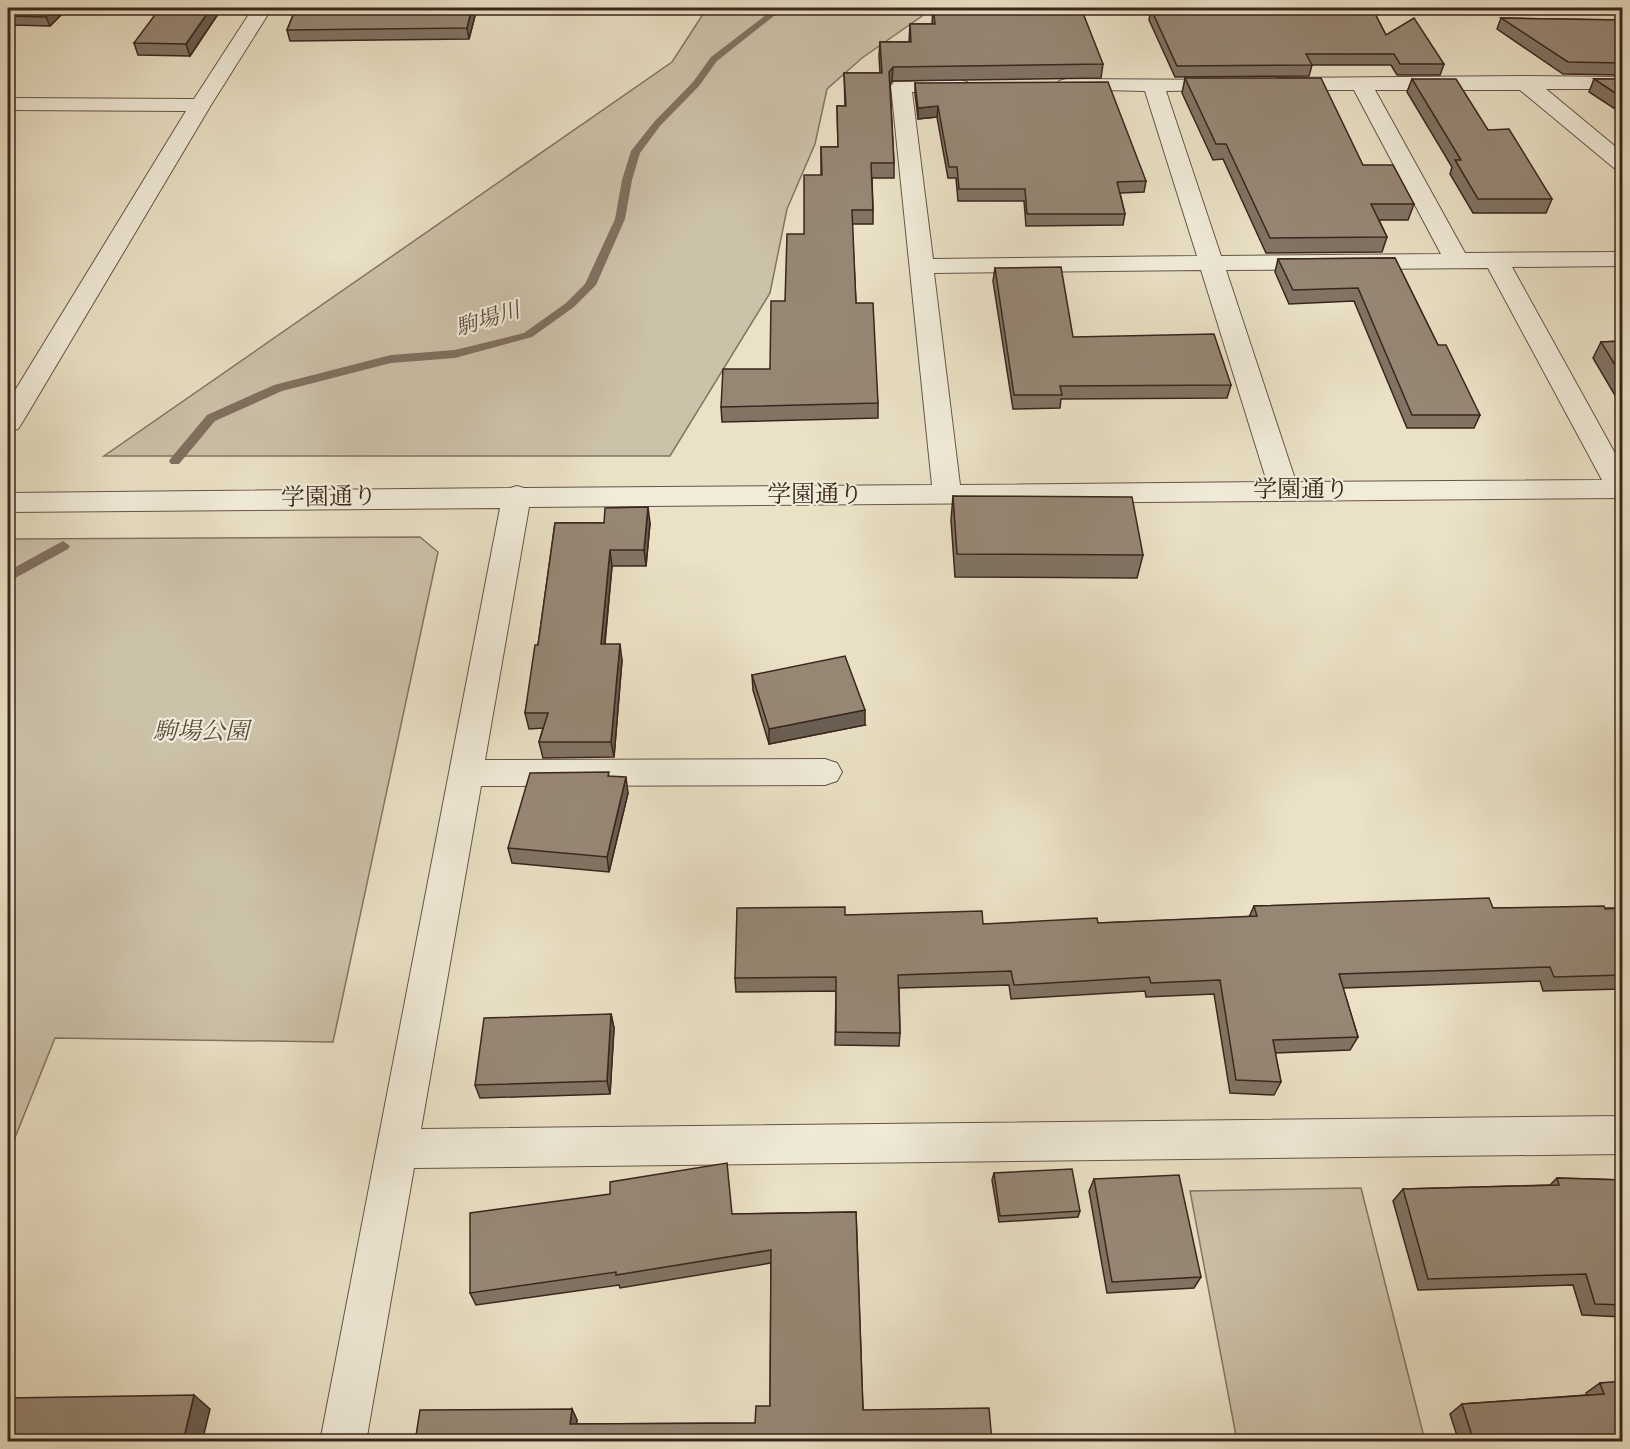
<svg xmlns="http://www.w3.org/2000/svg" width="1630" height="1449" viewBox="0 0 1630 1449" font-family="'IM FELL English','Noto Serif JP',serif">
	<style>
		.green { fill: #ccc1a9; stroke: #837463; stroke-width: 1.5 }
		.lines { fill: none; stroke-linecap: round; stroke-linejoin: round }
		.stream { fill: #807060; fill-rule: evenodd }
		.minor-casing { stroke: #665547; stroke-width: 2 }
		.minor { fill: #f1ecda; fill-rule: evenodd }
		.wall { fill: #817465; stroke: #3a261d; stroke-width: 1.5 }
		.shaded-wall { fill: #695e52; stroke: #3a261d; stroke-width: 1.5 }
		.building { fill: #968775; stroke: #3a261d; stroke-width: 1.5 }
		.labels { text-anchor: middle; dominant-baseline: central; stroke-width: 4.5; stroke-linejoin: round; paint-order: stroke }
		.far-water-label { font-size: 22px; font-style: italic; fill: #5d4b3f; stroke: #f1ecda }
		.street-label { font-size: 24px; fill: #3a261d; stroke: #f1ecda }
		.park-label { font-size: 24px; font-style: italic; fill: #5e4d40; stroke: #f1ecda }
	</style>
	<rect width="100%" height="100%" fill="#eae1c6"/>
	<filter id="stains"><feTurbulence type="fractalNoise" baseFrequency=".00333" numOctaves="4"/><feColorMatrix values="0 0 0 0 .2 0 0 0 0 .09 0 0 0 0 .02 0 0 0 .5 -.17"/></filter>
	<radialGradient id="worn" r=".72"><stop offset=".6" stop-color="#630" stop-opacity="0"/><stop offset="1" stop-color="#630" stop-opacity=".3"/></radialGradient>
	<path class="green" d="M 707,8 L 1379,8 L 928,12 L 862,58 L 827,89 L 815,144 L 787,209 L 770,293 L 670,456 L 104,456 L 672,62 Z
		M 420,537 L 438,552 L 333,1042 L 55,1038 L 8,1155 L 8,539 Z
		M 1361,1188 L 1425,1441 L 1237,1441 L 1190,1191 Z"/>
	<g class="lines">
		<path class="stream" d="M 775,8 L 784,8 L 717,61 L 699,86 L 660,126 L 640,153 L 632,180 L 625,219 L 596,285 L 574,307 L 532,337 L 455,358 L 391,363 L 282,391 L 215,421 L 179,464 L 171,464 L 169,461 L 171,458 L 207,415 L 274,385 L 391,355 L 455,350 L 524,333 L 566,303 L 585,284 L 615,219 L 622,180 L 631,151 L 654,122 L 693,82 L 711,57 Z
			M 63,541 L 70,546 L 68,549 L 8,582 L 8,571 Z"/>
		<defs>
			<path id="minor" d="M 253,8 L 272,8 L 211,105 L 22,423 L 18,429 L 8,431 L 8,402 L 186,111 L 8,110 L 8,98 L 194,99 Z
				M 1524,76 L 1622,77 L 1622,89 L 1546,89 L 1622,152 L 1622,170 L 1614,168 L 1520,90 L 1375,90 L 1465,253 L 1622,252 L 1622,266 L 1512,267 L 1622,466 L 1622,498 L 529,507 L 485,760 L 825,759 L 837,763 L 842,772 L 837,781 L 825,785 L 481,786 L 421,1129 L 1622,1116 L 1622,1154 L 414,1168 L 366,1442 L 320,1442 L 500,508 L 8,512 L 8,493 L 510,488 L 517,486 L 524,488 L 932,485 L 891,86 L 894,82 L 960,80 L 967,82 L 970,86 L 967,90 L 960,92 L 912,92 L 933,259 L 1197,256 L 1145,91 L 1059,89 L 1056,85 L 1059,81 L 1066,79 L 1237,80 L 1240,84 L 1237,88 L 1230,90 L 1166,91 L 1221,256 L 1441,254 L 1354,90 L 1279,90 L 1272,88 L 1269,84 L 1272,80 L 1279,78 ZM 1488,268 L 1602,480 L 1296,482 L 1226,270 ZM 1201,270 L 1267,482 L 960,485 L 934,273 Z"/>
		</defs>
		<use href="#minor" class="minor-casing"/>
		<use href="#minor" class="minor"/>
	</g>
	<path class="wall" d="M 8,8 L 68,8 L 50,26 L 11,25 L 8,29 Z
		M 222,8 L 190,56 L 138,55 L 134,43 Z
		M 296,8 L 477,8 L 469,39 L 290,41 L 287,30 Z
		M 933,8 L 1103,64 L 1101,78 L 892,81 L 890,84 L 894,163 L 894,178 L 872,178 L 873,210 L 873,224 L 852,224 L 856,303 L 878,403 L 878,418 L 722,422 L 721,407 L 770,369 L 785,301 L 821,175 L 821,147 L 838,147 L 837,106 L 845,106 L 844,73 L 880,73 L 879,56 L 880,42 L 909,42 L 910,24 L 932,24 Z
		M 1167,8 L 1372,8 L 1386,35 L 1444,64 L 1440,75 L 1397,75 L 1391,65 L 1312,65 L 1309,76 L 1175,77 L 1149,20 L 1151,9 L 1167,9 Z
		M 1501,18 L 1623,20 L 1623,75 L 1563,74 L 1497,29 Z
		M 1185,78 L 1363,165 L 1414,204 L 1408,220 L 1379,220 L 1387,237 L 1382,252 L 1266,253 L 1223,159 L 1213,160 L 1182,93 Z
		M 1412,79 L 1488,130 L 1552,199 L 1546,213 L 1473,213 L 1450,174 L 1452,167 L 1407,92 Z
		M 1594,79 L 1623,79 L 1623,114 L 1589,92 Z
		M 915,83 L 1146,181 L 1144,192 L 1120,193 L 1125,214 L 1123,225 L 1026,226 L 1024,201 L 958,201 L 956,178 L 948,178 L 937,117 L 918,119 L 915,94 Z
		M 1395,258 L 1438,345 L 1480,415 L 1474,428 L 1407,428 L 1354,301 L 1289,304 L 1275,272 L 1278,259 Z
		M 995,268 L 1073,337 L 1231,385 L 1227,398 L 1061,399 L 1060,408 L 1013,409 L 993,281 Z
		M 1623,341 L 1623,409 L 1593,358 L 1601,342 Z
		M 953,496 L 1143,555 L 1137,578 L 955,577 L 951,520 Z
		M 555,523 L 650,523 L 646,566 L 612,566 L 605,644 L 622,660 L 614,757 L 543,758 L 539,742 L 543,728 L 529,729 L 525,713 L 538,645 Z
		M 752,675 L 865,725 L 769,744 L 753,690 Z
		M 609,776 L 628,793 L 609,872 L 512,863 L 508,848 Z
		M 1254,906 L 1493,908 L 1623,908 L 1622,989 L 1543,991 L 1540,981 L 1343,988 L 1358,1037 L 1350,1050 L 1275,1053 L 1281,1082 L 1274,1095 L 1230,1093 L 1214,994 L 1146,997 L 1145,991 L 1011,999 L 1009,985 L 899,988 L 900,1033 L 899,1046 L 835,1045 L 836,991 L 736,992 L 735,978 L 845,915 L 983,924 L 1098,923 L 1249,917 Z
		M 611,1014 L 614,1028 L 610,1094 L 480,1098 L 475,1085 Z
		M 994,1173 L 1080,1211 L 1078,1217 L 999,1222 L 992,1180 Z
		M 1557,1178 L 1623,1180 L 1623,1317 L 1582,1315 L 1573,1285 L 1418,1290 L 1393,1201 L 1403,1189 L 1550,1185 Z
		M 1094,1179 L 1201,1277 L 1194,1288 L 1107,1293 L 1089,1191 Z
		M 856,1212 L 863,1410 L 992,1442 L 415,1442 L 572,1409 L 577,1420 L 576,1424 L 755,1423 L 770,1406 L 771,1263 L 620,1288 L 619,1285 L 476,1305 L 470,1293 L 732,1214 Z
		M 1600,1383 L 1623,1442 L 1459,1442 L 1450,1414 L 1462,1404 L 1587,1395 L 1586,1393 Z"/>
	<path class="shaded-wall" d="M 55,8 L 68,8 L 50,26 L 46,17 Z
		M 211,8 L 222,8 L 190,56 L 186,44 Z
		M 472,8 L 477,8 L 469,39 L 467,28 Z
		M 8,17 L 11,25 L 8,29 Z
		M 893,67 L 892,81 L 889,86 L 889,72 Z
		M 938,106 L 937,117 L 918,119 L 918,108 Z
		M 648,507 L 650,523 L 646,566 L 644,550 Z
		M 610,550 L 612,566 L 603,660 L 601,644 Z
		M 620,644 L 622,660 L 614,757 L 611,742 Z
		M 865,710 L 865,725 L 769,744 L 769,729 Z
		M 626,777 L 628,793 L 609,872 L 607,857 Z
		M 611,1014 L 614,1028 L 610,1094 L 607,1081 Z
		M 194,1395 L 210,1409 L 202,1442 L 183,1442 Z
		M 572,1409 L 577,1420 L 575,1435 L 570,1424 Z"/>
	<path class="building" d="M 8,8 L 55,8 L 46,17 L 8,16 Z
		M 160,8 L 211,8 L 186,44 L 134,43 Z
		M 296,8 L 472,8 L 467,28 L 287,30 Z
		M 933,8 L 1081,8 L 1103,64 L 893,67 L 889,72 L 894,163 L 871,163 L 873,210 L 852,210 L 856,303 L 873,303 L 878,403 L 721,407 L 723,369 L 770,369 L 771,301 L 785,301 L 787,234 L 804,234 L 804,175 L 822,175 L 821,147 L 838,147 L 837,106 L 846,106 L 844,73 L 882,73 L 880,42 L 911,42 L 910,24 L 935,24 Z
		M 1173,8 L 1372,8 L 1386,35 L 1414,18 L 1444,64 L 1400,64 L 1394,54 L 1306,54 L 1312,65 L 1177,66 L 1151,9 L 1174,9 Z
		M 1501,18 L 1623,20 L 1623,63 L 1568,62 Z
		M 1185,78 L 1321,78 L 1363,165 L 1393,165 L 1414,204 L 1371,204 L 1387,237 L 1270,238 L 1226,144 L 1216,144 Z
		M 1412,79 L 1456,79 L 1488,130 L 1509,129 L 1552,199 L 1478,199 L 1455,160 L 1461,160 Z
		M 1594,79 L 1623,79 L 1623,98 Z
		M 1108,82 L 1146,181 L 1117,182 L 1125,214 L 1027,214 L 1025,189 L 959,189 L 957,167 L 949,167 L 938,106 L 918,108 L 915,83 Z
		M 1395,258 L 1438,345 L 1446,345 L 1480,415 L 1412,415 L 1358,288 L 1293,290 L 1278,259 Z
		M 1061,267 L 1073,337 L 1214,334 L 1231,385 L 1060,386 L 1062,395 L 1014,395 L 995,268 Z
		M 1623,341 L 1623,378 L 1601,342 Z
		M 953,496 L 1132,497 L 1143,555 L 957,554 Z
		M 648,507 L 644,550 L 610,550 L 601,644 L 620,644 L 611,742 L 539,742 L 548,713 L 525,713 L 535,645 L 538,645 L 555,523 L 604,523 L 605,508 Z
		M 845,656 L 865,710 L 769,729 L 752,675 Z
		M 609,772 L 608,776 L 626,777 L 607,857 L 508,848 L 530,773 Z
		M 1489,898 L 1493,908 L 1604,906 L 1605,909 L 1623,908 L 1623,975 L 1554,977 L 1550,967 L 1339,974 L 1358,1037 L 1273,1040 L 1281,1082 L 1236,1080 L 1220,980 L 1151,983 L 1149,977 L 1014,985 L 1011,971 L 898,975 L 900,1033 L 836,1032 L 836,977 L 735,978 L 737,908 L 845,907 L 845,915 L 982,911 L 983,924 L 1097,918 L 1098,923 L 1257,916 L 1254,906 Z
		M 611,1014 L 607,1081 L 475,1085 L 484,1018 Z
		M 727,1163 L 732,1214 L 856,1212 L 863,1410 L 989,1408 L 992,1442 L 415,1442 L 420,1410 L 572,1409 L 570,1424 L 755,1423 L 756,1406 L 770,1406 L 771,1250 L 616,1275 L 616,1272 L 470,1293 L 470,1213 L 610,1194 L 610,1182 Z
		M 1072,1169 L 1080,1211 L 1000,1216 L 994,1173 Z
		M 1179,1175 L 1201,1277 L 1112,1282 L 1094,1179 Z
		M 1557,1178 L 1623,1180 L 1623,1305 L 1595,1304 L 1586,1274 L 1428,1279 L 1403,1189 L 1559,1185 Z
		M 1623,1381 L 1623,1442 L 1474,1442 L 1462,1404 L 1604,1394 L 1600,1383 Z
		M 194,1395 L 183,1442 L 8,1442 L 8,1398 Z"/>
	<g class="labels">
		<g class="far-water-label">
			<text transform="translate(488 320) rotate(-17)">駒場川</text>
		</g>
		<g class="street-label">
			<text x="1301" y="490">学園通り</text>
			<text x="815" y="495">学園通り</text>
			<text transform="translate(329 498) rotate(-1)">学園通り</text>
		</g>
		<g class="park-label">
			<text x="201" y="732">駒場公園</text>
		</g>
	</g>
	<rect width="1630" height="1449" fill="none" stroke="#eae1c6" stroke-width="30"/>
	<rect x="9" y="9" width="1612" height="1431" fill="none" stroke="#3a261d" stroke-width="3"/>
	<rect x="15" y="15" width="1600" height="1419" fill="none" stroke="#3a261d" stroke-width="1.5"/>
	<rect width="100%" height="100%" filter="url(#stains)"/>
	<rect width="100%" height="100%" fill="url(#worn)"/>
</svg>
